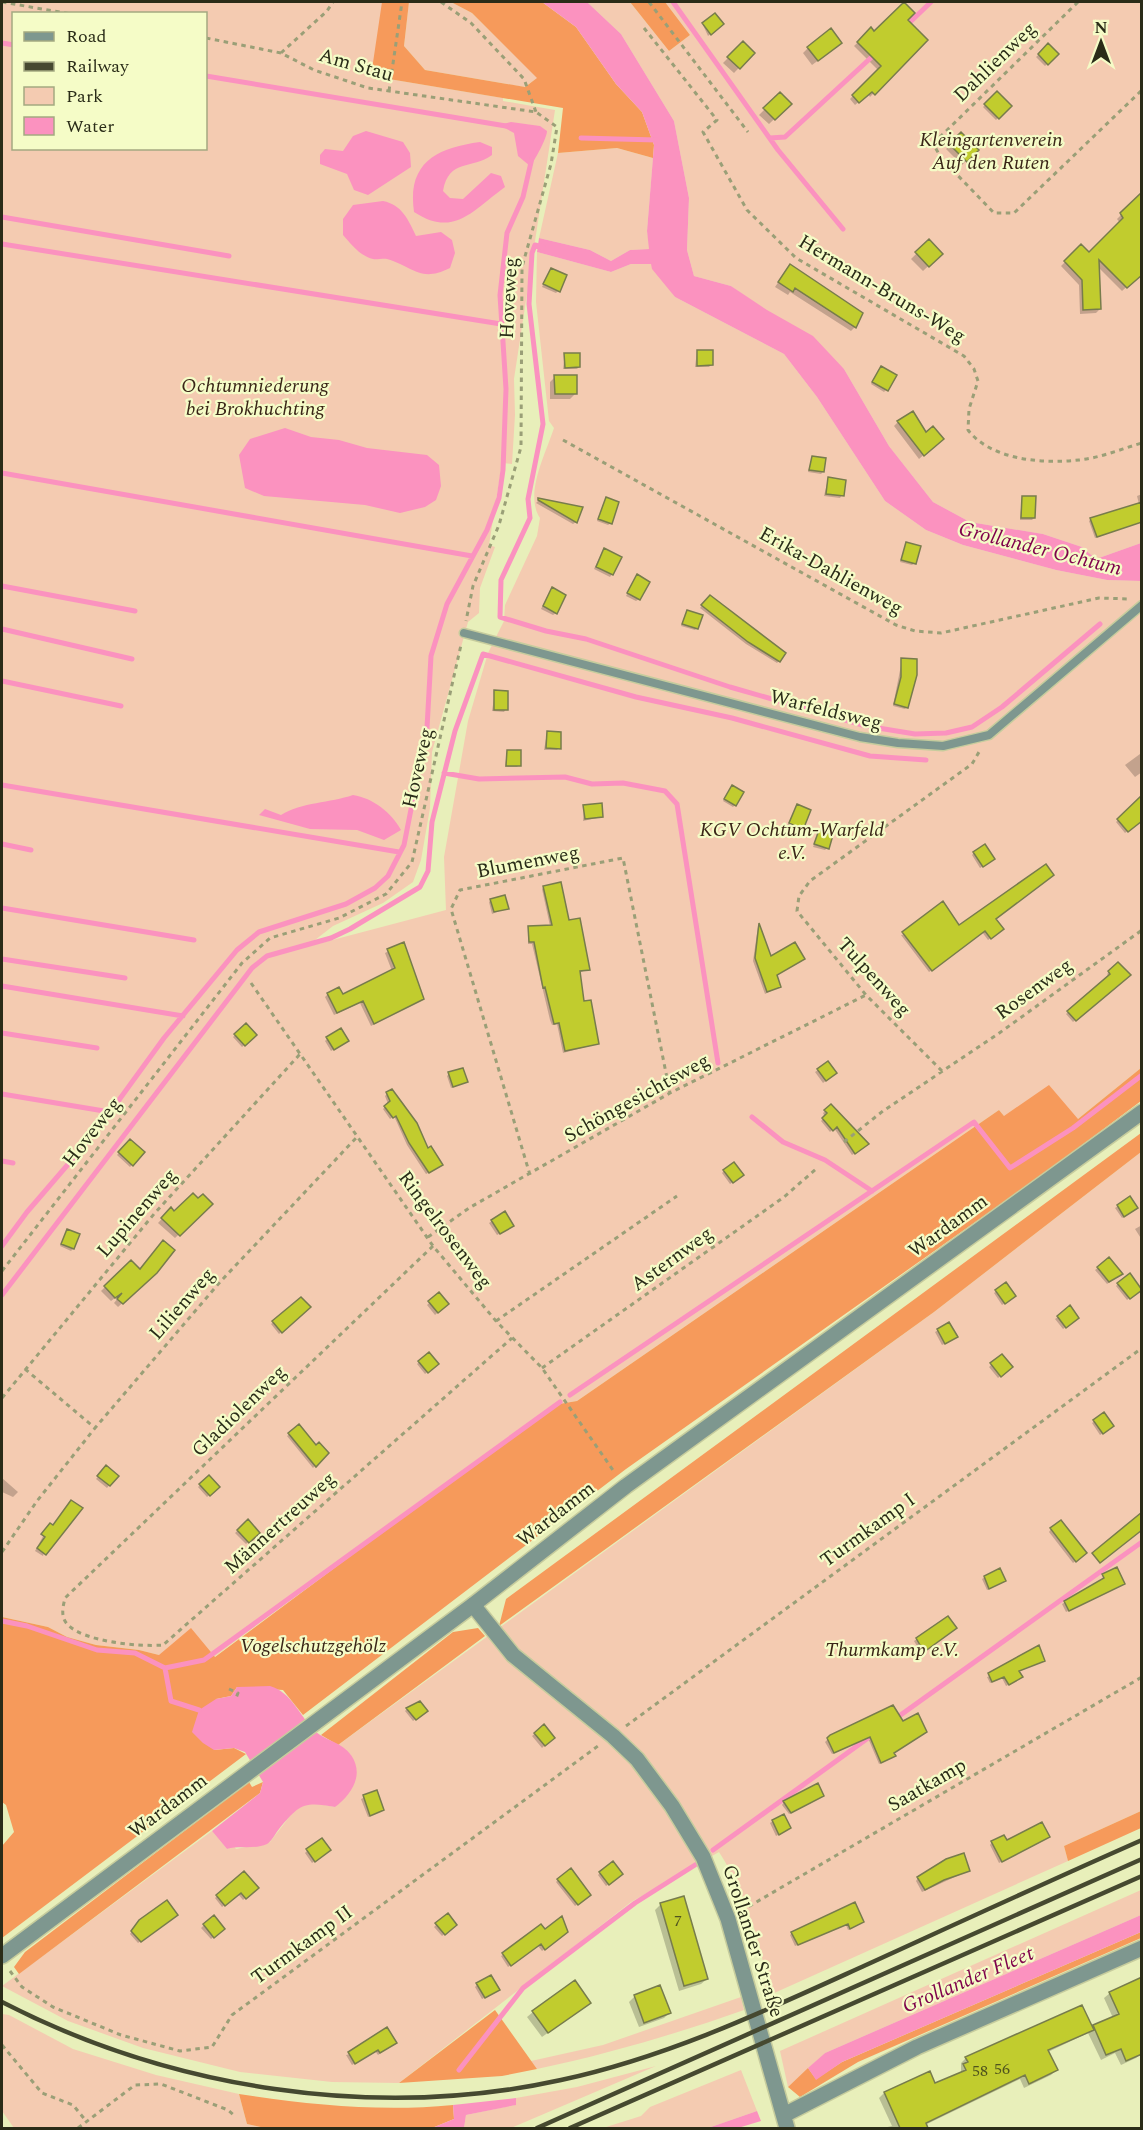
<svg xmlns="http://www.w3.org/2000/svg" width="1143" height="2130" viewBox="0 0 1143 2130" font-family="Spectral,serif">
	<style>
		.green { fill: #f4cbb1; fill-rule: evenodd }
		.forest { fill: #f69a5b }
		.water { fill: #fb92bf }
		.shadow { fill: #0003 }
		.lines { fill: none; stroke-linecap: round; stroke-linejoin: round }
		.stream { stroke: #fb92bf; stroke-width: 5 }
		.building { fill: #c1cc2e; stroke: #777c4c; stroke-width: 1.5 }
		.service-casing { stroke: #c6cc9d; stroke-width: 11 }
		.minor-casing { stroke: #c6cc9d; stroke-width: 18 }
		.tertiary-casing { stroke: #c6cc9d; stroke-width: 18 }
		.path { stroke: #9a9f77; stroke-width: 3; stroke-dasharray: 4.5 4.5; stroke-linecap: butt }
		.service { stroke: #7e978f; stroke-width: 8 }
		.minor { stroke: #7e978f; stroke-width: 15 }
		.tertiary { stroke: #7e978f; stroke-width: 15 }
		.rail { stroke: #464930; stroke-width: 4.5 }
		.labels { text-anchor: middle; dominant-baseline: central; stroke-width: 4.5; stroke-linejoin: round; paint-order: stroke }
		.number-label { font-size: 16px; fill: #50541e }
		.street-label { font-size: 20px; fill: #2a2c18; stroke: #f5fcc7 }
		.park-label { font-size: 20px; font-style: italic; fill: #3a2517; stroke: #f5fcc7 }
		.water-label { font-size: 21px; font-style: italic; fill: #7f034c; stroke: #f5fcc7 }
	</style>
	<rect width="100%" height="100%" fill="#e8efba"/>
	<path class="green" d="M 2,2 L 391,2 L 377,77 L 503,98 L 503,101 L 555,110 L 514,379 L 515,415 L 512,464 L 502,463 L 489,545 L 495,547 L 480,588 L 479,613 L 468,622 L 432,752 L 430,808 L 421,860 L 413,882 L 383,903 L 333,926 L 306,947 L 446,910 L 444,857 L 468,721 L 488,653 L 504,621 L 505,605 L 537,536 L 540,518 C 524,494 546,453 554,428 L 549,421 L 536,302 L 537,252 L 611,272 L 631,264 L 651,264 L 675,297 L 784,354 L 817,397 L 885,501 L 926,530 L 963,545 L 1056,570 L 1107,580 L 1141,581 L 1141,1068 L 1078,1119 L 1004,1116 L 999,1110 L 577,1401 L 553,1405 L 214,1657 L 159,1655 L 139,1650 L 96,1645 L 67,1637 L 48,1627 L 2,1617 ZM 14,14 L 206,14 L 206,148 L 14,148 Z
		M 409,2 L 451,2 L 472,13 L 538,78 L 524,87 L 425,70 L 404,46 Z
		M 587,2 L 630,2 L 669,51 L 690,35 L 665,2 L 1141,2 L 1141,543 L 1096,559 L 1082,547 L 1043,534 L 970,522 L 933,502 L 889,446 L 844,369 L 731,286 L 694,276 L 687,250 L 689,198 L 674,121 L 621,34 Z
		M 617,148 L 653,158 L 647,231 L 650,249 L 630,250 L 611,261 L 590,250 L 539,238 L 558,153 Z
		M 1141,1152 L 1141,1811 L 1064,1846 L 1068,1861 L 772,1994 L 765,1988 C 768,1953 739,1882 719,1852 L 631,1902 L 399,2083 L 332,2082 L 240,2072 L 143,2048 L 68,2021 L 2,1986 L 212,1831 L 227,1849 L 234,1846 L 236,1849 L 270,1842 L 297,1807 L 313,1803 L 335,1807 L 351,1755 L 338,1745 L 934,1312 Z
		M 1141,1890 L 1141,1915 L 825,2053 L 788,2087 L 780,2051 Z
		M 741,1997 L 744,2010 C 676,2034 608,2054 537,2069 L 531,2061 L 603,2045 Z
		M 2,2014 L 9,2015 L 73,2049 L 156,2075 L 239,2094 L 247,2124 L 265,2128 L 14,2128 L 2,2111 Z
		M 656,2066 L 511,2128 L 464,2128 L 466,2115 L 515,2105 L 516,2098 L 577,2087 Z
		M 741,2070 L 757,2111 L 708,2128 L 603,2128 L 641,2116 L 650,2107 Z"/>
	<path class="forest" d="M 382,2 L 409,2 L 404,46 L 425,70 L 525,87 L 537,78 L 472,13 L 451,2 L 542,2 L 576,27 L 616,84 L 642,112 L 654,145 L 653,158 L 617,148 L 558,153 L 563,108 L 371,76 Z
		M 630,2 L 665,2 L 690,35 L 669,51 Z
		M 1141,1068 L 1141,1101 L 1046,1172 L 626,1469 L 303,1715 L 283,1690 L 237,1687 L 231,1696 L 216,1699 L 214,1750 L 234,1748 L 246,1754 L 2,1938 L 2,1846 L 14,1832 L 6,1805 L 2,1802 L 2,1617 L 48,1627 L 67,1637 L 96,1645 L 139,1650 L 159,1655 L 191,1628 L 215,1657 L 553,1405 L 577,1401 L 999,1110 L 1004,1116 L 1049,1085 L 1078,1119 Z
		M 1141,1133 L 1141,1152 L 934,1312 L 499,1626 L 506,1599 Z
		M 478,1628 L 485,1636 L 338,1745 L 321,1735 L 453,1632 Z
		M 249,1782 L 252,1787 L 263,1782 L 260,1793 L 19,1974 L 14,1967 L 25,1952 Z
		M 1141,1811 L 1141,1828 L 1068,1861 L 1064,1846 Z
		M 1141,1932 L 1141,1938 L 858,2062 L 800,2097 L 788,2087 L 808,2068 L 816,2079 L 842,2062 Z
		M 495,2010 L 537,2069 L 502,2076 L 399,2083 Z
		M 239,2094 C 311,2105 381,2112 453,2105 L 454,2119 L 432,2128 L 265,2128 L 247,2124 Z"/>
	<path class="water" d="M 542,2 L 587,2 L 621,34 L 674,121 L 689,198 L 687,250 L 694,276 L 731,286 L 767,310 L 813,336 L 844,369 L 889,446 L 933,502 L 970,522 L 1043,534 L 1082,547 L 1096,559 L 1141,543 L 1141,581 L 1107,580 L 1056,570 L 963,545 L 926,530 L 885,501 L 817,397 L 784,354 L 675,297 L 652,269 L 651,264 L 631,264 L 611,272 L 537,252 L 539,238 L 590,250 L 611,261 L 630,250 L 649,249 L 647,231 L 654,145 L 642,112 L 616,84 L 576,27 Z
		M 511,122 L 540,126 L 547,131 C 547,138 535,160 530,166 L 518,156 L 514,133 L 499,125 Z
		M 366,131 L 403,142 L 410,153 L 411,167 L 368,195 L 354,190 L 347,174 L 320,164 L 320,155 L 325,149 L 343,151 L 353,136 Z
		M 480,142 L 492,147 L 492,155 C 472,170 449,158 443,191 L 450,198 L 463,199 L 491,173 L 501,176 L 505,187 C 472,211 454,238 414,212 C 407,163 436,148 480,142 Z
		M 383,201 C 402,205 408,219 416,236 L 441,232 L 452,240 L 455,253 L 450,268 C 420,283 414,267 387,259 C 383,258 377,260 373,259 C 360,256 351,244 343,235 L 343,219 L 353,205 Z
		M 285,428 L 311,437 L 339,440 L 367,448 L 427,455 L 439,465 L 441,486 L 436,500 L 425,507 L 400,513 L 365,505 L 264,496 L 245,488 L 239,455 L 250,439 Z
		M 353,795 C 373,798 392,813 401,830 L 384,840 L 357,830 L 310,829 L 259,815 L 265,809 L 281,815 C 302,802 330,803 353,795 Z
		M 270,1686 C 293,1693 299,1716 316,1732 C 325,1740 343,1743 351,1755 C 365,1775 351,1795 335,1807 C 303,1801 299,1805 279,1829 C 275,1834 272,1841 267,1844 C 254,1850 238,1845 227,1849 L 212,1831 L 260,1793 L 263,1782 L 245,1752 L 234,1748 L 214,1750 L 203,1743 L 192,1732 L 199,1710 L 216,1699 L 231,1696 L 237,1687 Z
		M 1141,1915 L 1141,1932 L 842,2062 L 816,2080 L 808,2068 L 825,2053 Z
		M 516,2098 L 516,2105 L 466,2115 L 464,2128 L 432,2128 L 454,2119 L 453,2105 Z
		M 757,2111 L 761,2121 L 738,2128 L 708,2128 Z"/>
	<path class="shadow" d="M 715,15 L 722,24 L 708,36 L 703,25 Z
		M 906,20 L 926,40 L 870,97 L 868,94 L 855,105 L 850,99 L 878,70 L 854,46 L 871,30 L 874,33 Z
		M 743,43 L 753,53 L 734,73 L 723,63 Z
		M 1048,46 L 1057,54 L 1045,66 L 1036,57 Z
		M 808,48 L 835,48 L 812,65 L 803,53 Z
		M 997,93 L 1009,106 L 996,120 L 983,107 Z
		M 780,94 L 790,104 L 769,124 L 759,115 Z
		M 961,134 L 977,150 L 962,165 L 946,149 Z
		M 1142,194 L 1135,279 L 1122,291 L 1098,267 L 1100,309 L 1096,313 L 1080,314 L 1079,285 L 1061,266 L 1081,246 L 1089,254 L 1120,223 L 1117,219 Z
		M 929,241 L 941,254 L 923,271 L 911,259 Z
		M 551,269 L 558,291 L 556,293 L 542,287 Z
		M 786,271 L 855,327 L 851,331 L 790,292 L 788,295 L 775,287 Z
		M 697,351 L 711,365 L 709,367 L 695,367 Z
		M 565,354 L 579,367 L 577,369 L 563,369 Z
		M 879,370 L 886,390 L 884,392 L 871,384 Z
		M 555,377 L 576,393 L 570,399 L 550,399 L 550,382 Z
		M 898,422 L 926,434 L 942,438 L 919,459 L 894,426 Z
		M 812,457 L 823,472 L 821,474 L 808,472 Z
		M 828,479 L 842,495 L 840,498 L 824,496 Z
		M 1142,494 L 1142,517 L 1124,528 L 1095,538 L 1089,521 L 1091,519 L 1139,504 L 1137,496 Z
		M 1022,497 L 1034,518 L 1032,520 L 1020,520 Z
		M 606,499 L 611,523 L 608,525 L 597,521 Z
		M 539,500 L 576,522 L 573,524 L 536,503 Z
		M 907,544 L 915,563 L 912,565 L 900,562 Z
		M 602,552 L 612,574 L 610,577 L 594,569 Z
		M 635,579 L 639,599 L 636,601 L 626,596 Z
		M 550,591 L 556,613 L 553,615 L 541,609 Z
		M 707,599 L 779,661 L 777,663 L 746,644 L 700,608 Z
		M 687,611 L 697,628 L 695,630 L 681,626 Z
		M 902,660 L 907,707 L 905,709 L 893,706 Z
		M 495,692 L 506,709 L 504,712 L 492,711 Z
		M 547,733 L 559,748 L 557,750 L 544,750 Z
		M 507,751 L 519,765 L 517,767 L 505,767 Z
		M 1140,754 L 1142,772 L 1135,777 L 1125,765 Z
		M 730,789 L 735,805 L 733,807 L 723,801 Z
		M 1142,797 L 1137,823 L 1125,833 L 1116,822 Z
		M 584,806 L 602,817 L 583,821 Z
		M 797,806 L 801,829 L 799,831 L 787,826 Z
		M 819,832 L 827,848 L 825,850 L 813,847 Z
		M 974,853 L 991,861 L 980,868 L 972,855 Z
		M 544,887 L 568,922 L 588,969 L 579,973 L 583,1002 L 597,1044 L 563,1053 L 557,1024 L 552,1025 L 550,1020 L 532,944 L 528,944 L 529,928 L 550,926 L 542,889 Z
		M 491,900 L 507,908 L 492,914 L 489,902 Z
		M 995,919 L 1000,931 L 988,940 L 982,932 L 929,972 L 901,935 Z
		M 758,926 L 779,987 L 765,994 L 753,961 Z
		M 403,944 L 419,1001 L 371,1026 L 360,1003 L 334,1015 L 325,997 L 328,994 L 342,996 L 392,971 L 385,953 Z
		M 1118,964 L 1129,975 L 1073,1022 L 1066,1014 L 1109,977 L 1107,974 Z
		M 246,1025 L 255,1035 L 242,1047 L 233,1037 Z
		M 327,1039 L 345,1043 L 331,1051 L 325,1041 Z
		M 828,1063 L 833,1075 L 823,1083 L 815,1072 Z
		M 449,1074 L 466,1082 L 451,1088 L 447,1076 Z
		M 387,1094 L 439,1167 L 426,1174 L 407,1145 L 394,1116 L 390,1119 L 383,1109 L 388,1104 L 385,1096 Z
		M 831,1106 L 865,1146 L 852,1155 L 834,1128 L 830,1132 L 821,1121 L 825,1117 L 823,1113 Z
		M 130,1141 L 143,1152 L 130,1167 L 117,1155 Z
		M 724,1171 L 740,1177 L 730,1184 L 722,1173 Z
		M 211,1204 L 175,1238 L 158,1223 L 171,1209 L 174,1213 Z
		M 1118,1206 L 1134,1210 L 1122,1218 L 1115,1208 Z
		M 492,1221 L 510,1228 L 497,1235 L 489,1223 Z
		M 1142,1225 L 1142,1240 L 1135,1229 Z
		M 66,1233 L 73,1249 L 71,1251 L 60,1246 Z
		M 1109,1259 L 1119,1276 L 1107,1284 L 1095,1270 Z
		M 131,1262 L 139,1271 L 156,1272 L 118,1307 L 114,1303 L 123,1292 L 111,1301 L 101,1291 Z
		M 1006,1284 L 1012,1298 L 1002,1305 L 994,1293 Z
		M 1118,1284 L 1138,1291 L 1127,1300 L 1116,1286 Z
		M 439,1294 L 447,1304 L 435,1315 L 427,1305 Z
		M 301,1299 L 309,1307 L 279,1334 L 271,1324 Z
		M 1058,1317 L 1075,1320 L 1063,1329 L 1055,1319 Z
		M 949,1324 L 954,1339 L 942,1345 L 935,1332 Z
		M 428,1354 L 437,1364 L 425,1374 L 417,1364 Z
		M 1001,1356 L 1011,1367 L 998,1378 L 989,1367 Z
		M 1104,1414 L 1110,1428 L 1100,1435 L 1092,1423 Z
		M 299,1427 L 316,1447 L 327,1453 L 313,1468 L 287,1436 Z
		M 106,1467 L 117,1476 L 107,1488 L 96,1479 Z
		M 209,1477 L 218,1487 L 207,1497 L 198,1487 Z
		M 2,1478 L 18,1492 L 13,1497 L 2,1492 Z
		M 248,1521 L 258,1533 L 246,1544 L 235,1533 Z
		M 48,1527 L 52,1527 L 43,1556 L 35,1551 Z
		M 1051,1529 L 1083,1555 L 1073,1563 L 1049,1532 Z
		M 1103,1575 L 1123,1584 L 1066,1612 L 1062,1604 L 1102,1581 Z
		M 985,1577 L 1004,1581 L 987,1590 L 982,1579 Z
		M 953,1630 L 921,1653 L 914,1641 L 917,1639 Z
		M 1043,1661 L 1018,1672 L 1019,1679 L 1006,1686 L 1002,1678 L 990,1683 L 987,1677 Z
		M 893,1707 L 894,1756 L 892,1758 L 879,1764 L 868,1738 L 832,1754 L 825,1742 L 828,1739 Z
		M 407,1709 L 426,1711 L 413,1721 L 405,1711 Z
		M 544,1726 L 553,1737 L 542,1748 L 532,1736 Z
		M 376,1792 L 382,1810 L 368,1817 L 361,1799 Z
		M 820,1798 L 789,1814 L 782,1805 L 784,1802 Z
		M 773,1821 L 790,1828 L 776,1836 L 770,1823 Z
		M 1048,1837 L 999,1863 L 990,1845 L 992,1842 Z
		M 307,1851 L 327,1852 L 312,1863 L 305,1853 Z
		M 968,1871 L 922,1892 L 916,1881 L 918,1878 Z
		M 244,1873 L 257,1888 L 243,1900 L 238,1894 L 222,1907 L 215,1898 Z
		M 600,1873 L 619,1876 L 606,1886 L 598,1875 Z
		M 558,1880 L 589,1895 L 575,1906 L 556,1882 Z
		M 683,1898 L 707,1979 L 701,1984 L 679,1991 L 655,1910 L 660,1905 Z
		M 854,1904 L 863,1922 L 860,1924 L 848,1930 L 846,1925 L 795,1946 L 790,1935 L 792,1933 Z
		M 447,1915 L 455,1925 L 442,1936 L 434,1927 Z
		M 174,1917 L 138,1943 L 130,1934 L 137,1924 Z
		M 213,1917 L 223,1929 L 211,1939 L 201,1928 Z
		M 544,1931 L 564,1934 L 542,1951 L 538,1946 L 508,1967 L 501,1956 Z
		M 477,1985 L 495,1992 L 482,1999 L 475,1987 Z
		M 1110,1993 L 1142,2053 L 1136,2058 L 1121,2065 L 1115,2053 L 1101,2060 L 1088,2033 L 1048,2052 L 1056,2070 L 1051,2075 L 1024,2088 L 1020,2079 L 925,2125 L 926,2128 L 883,2128 L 892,2126 L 879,2098 L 884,2093 L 935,2085 L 961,2074 L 961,2063 L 966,2058 L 1091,2029 L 1113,2018 L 1104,1998 Z
		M 635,1996 L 669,2013 L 664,2018 L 639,2027 L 629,2002 Z
		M 583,2008 L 542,2037 L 527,2017 L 533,2012 Z
		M 392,2045 L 378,2055 L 375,2051 L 352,2065 L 346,2055 Z"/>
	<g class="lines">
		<path class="stream" d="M 673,2 L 778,150 L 843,229
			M 907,25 L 931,2
			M 2,43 L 14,45
			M 206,76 L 506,126
			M 581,138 L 657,140
			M 770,138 L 785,137 L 875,54
			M 2,217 L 229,256
			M 2,244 L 501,324
			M 543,247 L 535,245 L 532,253 L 529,304 L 543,424 L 528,499 L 530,518 L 501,580 L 500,617 L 546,631 L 586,639 L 730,687 L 866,726 L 915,734 L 946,733 L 972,727 L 1002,707 L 1100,624
			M 2,473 L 472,556
			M 2,586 L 135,611
			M 2,629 L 132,659
			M 2,681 L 121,706
			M 444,773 L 479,779 L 565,777 L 592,784 L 623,783 L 665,791 L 677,804 L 718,1063
			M 2,785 L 399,852
			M 2,844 L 31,850
			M 2,908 L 194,940
			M 2,959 L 125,978
			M 2,986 L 183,1016
			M 2,1033 L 97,1048
			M 2,1094 L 110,1112
			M 752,1117 L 783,1142 L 825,1160 L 872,1191
			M 2,1161 L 13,1163
			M 2,1246 L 27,1212 L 95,1133 L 164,1038 L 237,950 L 259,932 L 346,904 L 375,888 L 388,876 L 404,845 L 427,728 L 431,656 L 447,604 L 487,530 L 499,498 L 503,470 L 506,389 L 500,295 L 507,233 L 523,197 L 532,158
			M 2,1295 L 252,968 L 267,956 L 331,938 L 350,929 L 420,887 L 428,871 L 432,822 L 455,731 L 483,654 L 636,697 L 732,718 L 870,756 L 926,760
			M 570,1395 L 974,1122 L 1010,1168 L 1073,1128 L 1142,1075
			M 2,1621 L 27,1626 L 97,1650 L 135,1653 L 165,1668 L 171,1701 L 199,1710
			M 165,1668 L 204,1660 L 560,1402
			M 895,1719 L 1142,1542
			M 713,1850 L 875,1733
			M 459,2070 L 523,1988 L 635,1903 L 695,1865"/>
	</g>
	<path class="building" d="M 904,2 L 915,13 L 908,20 L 928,40 L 875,95 L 872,92 L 859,103 L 852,95 L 881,66 L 857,42 L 871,27 L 874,31 Z
		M 715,13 L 724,24 L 711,35 L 702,23 Z
		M 831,28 L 842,43 L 818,61 L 807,47 Z
		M 743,41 L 755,53 L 740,69 L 727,57 Z
		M 1048,43 L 1059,54 L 1048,65 L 1038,54 Z
		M 997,91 L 1012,106 L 999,119 L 984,104 Z
		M 780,92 L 792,104 L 775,120 L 763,108 Z
		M 961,132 L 979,150 L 967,162 L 949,144 Z
		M 1142,192 L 1142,275 L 1127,288 L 1099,260 L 1101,309 L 1083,310 L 1082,280 L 1064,261 L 1081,244 L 1089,252 L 1123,218 L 1120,213 Z
		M 929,239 L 943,254 L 929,267 L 915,252 Z
		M 790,264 L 863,313 L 856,328 L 795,288 L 793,292 L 778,282 Z
		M 551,268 L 567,275 L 560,292 L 543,284 Z
		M 697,350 L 713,350 L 713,365 L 697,366 Z
		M 564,353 L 580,353 L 580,367 L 565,368 Z
		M 881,366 L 897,375 L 888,391 L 872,382 Z
		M 554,375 L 577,375 L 577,394 L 555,394 Z
		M 913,411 L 926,432 L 933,426 L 944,439 L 924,456 L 897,421 Z
		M 812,456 L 826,458 L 824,472 L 809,470 Z
		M 828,477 L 846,480 L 844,496 L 826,494 Z
		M 1022,496 L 1036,496 L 1035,518 L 1021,518 Z
		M 606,497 L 619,502 L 612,524 L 598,519 Z
		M 538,498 L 583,507 L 577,523 L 538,500 Z
		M 1142,502 L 1142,522 L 1097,537 L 1090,518 Z
		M 906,542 L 921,546 L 916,564 L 901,560 Z
		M 604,548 L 622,557 L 613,575 L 596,567 Z
		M 637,574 L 650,582 L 640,600 L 627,593 Z
		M 552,587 L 566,595 L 557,614 L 543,606 Z
		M 710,595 L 786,653 L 780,662 L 748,642 L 701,605 Z
		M 687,610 L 703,615 L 698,629 L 682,624 Z
		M 901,658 L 917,659 L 917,675 L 908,708 L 894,704 L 901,677 Z
		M 494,690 L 508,691 L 508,710 L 494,710 Z
		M 547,731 L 561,732 L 561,749 L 546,748 Z
		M 507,750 L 521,750 L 521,766 L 506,766 Z
		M 732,785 L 744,792 L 736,806 L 724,799 Z
		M 1142,795 L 1142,821 L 1128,832 L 1117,819 Z
		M 602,803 L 603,817 L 585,819 L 583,805 Z
		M 797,804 L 811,810 L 803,830 L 789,823 Z
		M 819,830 L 833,835 L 829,849 L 814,844 Z
		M 985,844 L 995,859 L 983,867 L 973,852 Z
		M 1046,864 L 1054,875 L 996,919 L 1004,929 L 991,939 L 985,931 L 932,971 L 902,932 L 943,901 L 959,925 Z
		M 561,882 L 569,920 L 580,918 L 590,970 L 580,971 L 584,1001 L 591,1000 L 599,1044 L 565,1051 L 559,1023 L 554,1024 L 545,987 L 543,988 L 534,942 L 529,942 L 528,926 L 552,925 L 543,886 Z
		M 505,895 L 509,909 L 494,912 L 490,899 Z
		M 759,923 L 771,956 L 795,942 L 805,959 L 777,975 L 781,987 L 767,992 L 755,958 Z
		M 404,942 L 424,999 L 374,1024 L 363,1001 L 337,1013 L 327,993 L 339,987 L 343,994 L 395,968 L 387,949 Z
		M 1118,962 L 1131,975 L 1076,1021 L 1067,1011 L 1110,974 L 1108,971 Z
		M 246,1023 L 257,1035 L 245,1046 L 234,1034 Z
		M 341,1028 L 349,1041 L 334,1050 L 326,1037 Z
		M 828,1061 L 837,1073 L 826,1081 L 817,1069 Z
		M 463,1068 L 468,1082 L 453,1087 L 448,1072 Z
		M 392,1089 L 417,1123 L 428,1148 L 431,1146 L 443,1165 L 429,1173 L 409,1143 L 396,1116 L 393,1118 L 384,1106 L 390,1101 L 386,1092 Z
		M 831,1104 L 869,1144 L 855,1154 L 837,1127 L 833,1131 L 822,1118 L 827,1113 L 824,1110 Z
		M 130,1139 L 145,1152 L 133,1166 L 118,1152 Z
		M 734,1162 L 744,1175 L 733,1183 L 723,1170 Z
		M 193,1193 L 198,1198 L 203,1194 L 213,1204 L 180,1236 L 161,1218 L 171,1207 L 174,1211 Z
		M 1130,1196 L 1138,1208 L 1124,1217 L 1117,1205 Z
		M 505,1211 L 514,1226 L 500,1234 L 491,1220 Z
		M 67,1229 L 80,1234 L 74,1249 L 61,1244 Z
		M 163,1240 L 175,1250 L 157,1273 L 123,1304 L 117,1299 L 122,1293 L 115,1298 L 104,1286 L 131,1260 L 140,1269 Z
		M 1109,1257 L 1123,1274 L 1109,1282 L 1097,1267 Z
		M 1130,1273 L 1142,1290 L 1130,1299 L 1117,1283 Z
		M 1006,1282 L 1016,1296 L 1005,1304 L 995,1290 Z
		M 439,1292 L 449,1304 L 438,1313 L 428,1301 Z
		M 301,1297 L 311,1307 L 282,1333 L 272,1321 Z
		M 1070,1305 L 1079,1318 L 1066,1328 L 1057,1316 Z
		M 949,1322 L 958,1337 L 945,1344 L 937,1329 Z
		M 429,1352 L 439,1364 L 428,1373 L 418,1361 Z
		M 1002,1354 L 1013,1367 L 1001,1377 L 990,1363 Z
		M 1104,1412 L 1114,1426 L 1103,1434 L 1093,1420 Z
		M 299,1424 L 316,1445 L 319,1442 L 329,1453 L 316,1467 L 288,1433 Z
		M 106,1465 L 119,1476 L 110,1486 L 97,1476 Z
		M 209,1475 L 220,1487 L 210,1496 L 199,1484 Z
		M 71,1500 L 83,1508 L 46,1555 L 37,1548 L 45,1537 L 41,1534 L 50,1523 L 53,1525 Z
		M 1142,1512 L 1142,1530 L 1100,1563 L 1092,1553 Z
		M 248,1519 L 260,1533 L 249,1543 L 237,1530 Z
		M 1061,1520 L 1087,1553 L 1076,1562 L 1050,1528 Z
		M 1117,1567 L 1125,1584 L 1069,1611 L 1064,1601 L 1104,1578 L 1102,1574 Z
		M 1000,1568 L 1006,1581 L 989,1589 L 984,1576 Z
		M 948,1616 L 957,1628 L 924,1652 L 916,1638 Z
		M 1039,1645 L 1045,1661 L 1019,1671 L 1023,1677 L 1009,1685 L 1004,1677 L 992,1682 L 988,1673 Z
		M 420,1701 L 428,1711 L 416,1720 L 406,1708 Z
		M 893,1705 L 903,1721 L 918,1713 L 927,1732 L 894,1753 L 896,1756 L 881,1763 L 870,1737 L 834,1753 L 827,1738 L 830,1735 Z
		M 544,1724 L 555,1738 L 545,1746 L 534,1733 Z
		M 818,1783 L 824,1796 L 791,1813 L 783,1801 Z
		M 377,1790 L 384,1810 L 370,1816 L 363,1795 Z
		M 784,1814 L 791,1828 L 779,1835 L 772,1820 Z
		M 1042,1822 L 1050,1837 L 1002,1862 L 991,1841 L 1004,1835 L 1007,1840 Z
		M 322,1838 L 331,1850 L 315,1862 L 306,1849 Z
		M 964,1853 L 970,1871 L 944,1880 L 925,1890 L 917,1877 L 946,1859 Z
		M 613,1861 L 623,1874 L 609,1885 L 599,1872 Z
		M 571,1868 L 591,1895 L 578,1905 L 557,1879 Z
		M 244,1871 L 259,1888 L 246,1899 L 241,1893 L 225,1906 L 216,1895 Z
		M 684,1896 L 708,1979 L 684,1986 L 660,1903 Z
		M 167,1900 L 178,1915 L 141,1942 L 131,1931 L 139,1920 Z
		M 855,1902 L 864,1922 L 850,1929 L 848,1924 L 798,1945 L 791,1932 Z
		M 448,1913 L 457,1925 L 445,1935 L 435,1923 Z
		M 214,1915 L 225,1929 L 214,1938 L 203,1924 Z
		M 562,1916 L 568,1932 L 545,1950 L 541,1944 L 511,1966 L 502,1953 L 541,1924 L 545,1929 Z
		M 491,1975 L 500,1990 L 485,1998 L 476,1983 Z
		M 1142,1977 L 1142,2054 L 1126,2061 L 1121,2049 L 1106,2055 L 1093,2025 L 1119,2014 L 1109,1992 Z
		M 575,1980 L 591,2003 L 548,2033 L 532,2011 Z
		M 660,1985 L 671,2013 L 644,2023 L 634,1995 Z
		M 1082,2005 L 1094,2030 L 1048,2050 L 1058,2070 L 1029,2084 L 1025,2075 L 926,2123 L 928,2128 L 900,2128 L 884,2092 L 930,2071 L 935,2083 L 966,2070 L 963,2064 L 968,2062 L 965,2057 Z
		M 387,2027 L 397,2043 L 380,2053 L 378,2050 L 355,2064 L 348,2052 Z"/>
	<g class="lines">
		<defs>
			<path id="service" d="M 464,633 L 860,737 L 898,743 L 943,746 L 989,735 L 1142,605"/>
			<path id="minor" d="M 473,1605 L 513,1655 L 613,1736 L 637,1759 L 672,1806 L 703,1857 L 728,1919 L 787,2128
				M 784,2115 L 917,2047 L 1142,1948"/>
			<path id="tertiary" d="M 2,1956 L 473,1605 L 626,1486 L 1142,1112"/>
		</defs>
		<use href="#service" class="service-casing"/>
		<use href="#minor" class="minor-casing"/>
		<use href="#tertiary" class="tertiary-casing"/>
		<path class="path" d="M 2,2 L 71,14
			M 441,2 L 471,23 L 524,79 L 536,112
			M 649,2 L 748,132
			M 1078,2 L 938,139 L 934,145 L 941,158 L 994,213 L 1014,213 L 1142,90
			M 644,28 L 717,120 L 703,132 L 747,210 L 796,258 L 964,356 L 974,369 L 978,381 L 969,409 L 968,430 C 991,460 1042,464 1079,460 C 1100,458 1121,449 1142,443
			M 206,38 L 281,53 L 314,70 L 368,88 L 536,112 L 557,127 L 551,164 L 522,267 L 521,447 L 499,525 L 473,586 L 466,621
			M 281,53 L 327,11 L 333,2
			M 389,91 L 402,2
			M 563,440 L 896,625 L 915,631 L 941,633 L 1099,598 L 1129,599
			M 251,983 L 433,1246 L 496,1321 L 542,1368 L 615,1473
			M 942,1071 L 866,995 L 797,911 L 799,896 L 810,881 L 972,764 L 979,752
			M 844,1142 L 883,1111 L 998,1034 L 1142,930
			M 530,1175 L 451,909 L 460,890 L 623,858 L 670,1093
			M 428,1237 L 469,1208 L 670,1093 L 866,995
			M 433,1246 L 65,1598 C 63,1607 60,1617 68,1625 C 85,1642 140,1647 163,1645 L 512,1338
			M 2,1271 L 242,963 L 270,938 L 339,918 L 386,894 L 412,862 L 461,645
			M 496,1321 L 677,1196
			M 542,1368 L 784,1197 L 816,1169
			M 25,1369 L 95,1428 L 220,1282 L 357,1137
			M 2,1398 L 154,1214 L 301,1053
			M 2,1552 L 37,1501 L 95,1428
			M 229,1689 L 238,1693 L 236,1698
			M 626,1726 L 1142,1348
			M 741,1911 L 1142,1677
			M 10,1971 L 22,1987 L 53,2007 L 121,2035 L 180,2051 L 212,2047 L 232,2015 L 598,1746
			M 2,2045 L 42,2093 L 73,2105 L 87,2122
			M 78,2128 L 135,2085 L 161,2084 L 228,2110 L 236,2117"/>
		<use href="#service" class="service"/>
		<use href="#minor" class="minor"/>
		<use href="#tertiary" class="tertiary"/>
		<path class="rail" d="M 2,2002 C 171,2089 374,2121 561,2080 C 668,2057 767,2010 866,1965 C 958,1923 1049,1881 1142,1840
			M 537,2128 L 1142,1859
			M 570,2128 L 1142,1876"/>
	</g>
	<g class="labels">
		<g class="number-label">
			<text x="678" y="1921">7</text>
			<text x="1002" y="2069">56</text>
			<text x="980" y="2071">58</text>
		</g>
		<g class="street-label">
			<text transform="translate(995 62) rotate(-44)">Dahlienweg</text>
			<text transform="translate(356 65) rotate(16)">Am Stau</text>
			<text transform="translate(882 289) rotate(31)">Hermann-Bruns-Weg</text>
			<text transform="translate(509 298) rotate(-87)">Hoveweg</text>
			<text transform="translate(831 571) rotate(29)">Erika-Dahlienweg</text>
			<text transform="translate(826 710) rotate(14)">Warfeldsweg</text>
			<text transform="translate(418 768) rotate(-77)">Hoveweg</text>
			<text transform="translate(528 862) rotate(-11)">Blumenweg</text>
			<text transform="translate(874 977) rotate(48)">Tulpenweg</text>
			<text transform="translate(1034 989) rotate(-36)">Rosenweg</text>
			<text transform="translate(637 1098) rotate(-29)">Schöngesichtsweg</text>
			<text transform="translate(92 1132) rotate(-52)">Hoveweg</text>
			<text transform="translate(137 1213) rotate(-49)">Lupinenweg</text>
			<text transform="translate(948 1226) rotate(-36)">Wardamm</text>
			<text transform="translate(445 1230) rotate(53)">Ringelrosenweg</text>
			<text transform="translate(672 1259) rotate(-36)">Asternweg</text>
			<text transform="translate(182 1304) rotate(-49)">Lilienweg</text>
			<text transform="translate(239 1411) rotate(-44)">Gladiolenweg</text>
			<text transform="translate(556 1514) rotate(-38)">Wardamm</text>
			<text transform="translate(280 1523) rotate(-42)">Männertreuweg</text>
			<text transform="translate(868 1530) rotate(-36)">Turmkamp I</text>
			<text transform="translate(927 1785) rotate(-30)">Saatkamp</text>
			<text transform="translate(168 1806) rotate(-37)">Wardamm</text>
			<text transform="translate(753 1941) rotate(72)">Grollander Straße</text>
			<text transform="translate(302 1945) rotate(-36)">Turmkamp II</text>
		</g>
		<g class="park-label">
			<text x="991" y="140">Kleingartenverein<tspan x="991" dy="23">Auf den Ruten</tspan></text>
			<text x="255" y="386">Ochtumniederung<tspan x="255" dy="23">bei Brokhuchting</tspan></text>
			<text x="792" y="830">KGV Ochtum-Warfeld<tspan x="792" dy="23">e.V.</tspan></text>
			<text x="313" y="1646">Vogelschutzgehölz</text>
			<text x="892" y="1650">Thurmkamp e.V.</text>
		</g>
		<g class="water-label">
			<text transform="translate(1040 549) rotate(14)">Grollander Ochtum</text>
			<text transform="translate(968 1980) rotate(-23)">Grollander Fleet</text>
		</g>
	</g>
	<rect width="1143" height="2130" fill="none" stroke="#2a2c18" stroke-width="6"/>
	<rect x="12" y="12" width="195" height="138" fill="#f5fcc7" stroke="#a4a981" stroke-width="1.5"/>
	<rect x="24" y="32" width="30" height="9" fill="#7e978f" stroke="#a4a981" stroke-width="1.5"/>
	<text x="66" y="42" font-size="18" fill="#2a2c18">Road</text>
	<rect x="24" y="62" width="30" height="9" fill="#464930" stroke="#a4a981" stroke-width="1.5"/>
	<text x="66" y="72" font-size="18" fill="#2a2c18">Railway</text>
	<rect x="24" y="87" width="30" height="18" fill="#f4cbb1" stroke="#a4a981" stroke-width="1.5"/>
	<text x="66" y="102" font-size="18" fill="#2a2c18">Park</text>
	<rect x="24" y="117" width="30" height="18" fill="#fb92bf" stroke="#a4a981" stroke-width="1.5"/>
	<text x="66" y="132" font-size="18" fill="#2a2c18">Water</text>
	<g transform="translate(1101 42)" stroke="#f5fcc7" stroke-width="4.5" paint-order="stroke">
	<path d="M0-4.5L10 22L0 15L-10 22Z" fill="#2a2c18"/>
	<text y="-9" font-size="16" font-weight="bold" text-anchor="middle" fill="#2a2c18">N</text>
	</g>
</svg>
